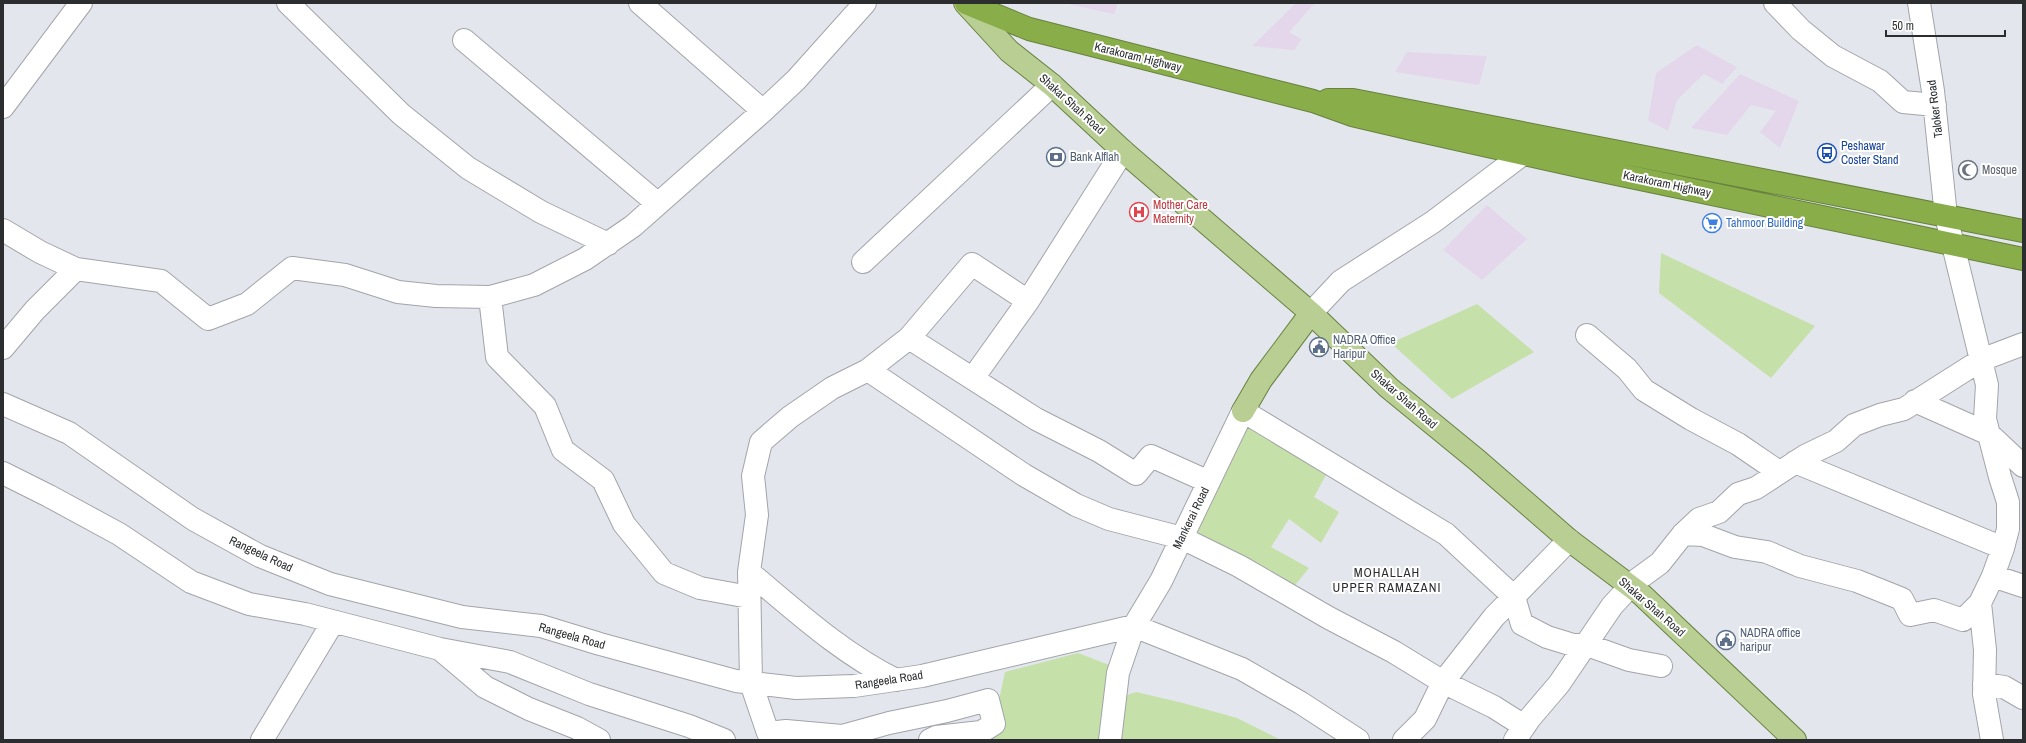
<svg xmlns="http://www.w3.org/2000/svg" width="2026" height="743" viewBox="0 0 2026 743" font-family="'Archivo Narrow',sans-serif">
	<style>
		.commercial { fill: #e4d7eb }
		.green { fill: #c5e0a9 }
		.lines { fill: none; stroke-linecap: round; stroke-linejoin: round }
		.minor-casing { stroke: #a2a4aa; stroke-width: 24 }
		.major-casing { stroke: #688040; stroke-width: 24 }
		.highway-casing { stroke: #688040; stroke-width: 24 }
		.minor { stroke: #fff; stroke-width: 22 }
		.major { stroke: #b8ce92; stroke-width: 22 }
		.highway { stroke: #89ad49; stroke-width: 22 }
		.labels { text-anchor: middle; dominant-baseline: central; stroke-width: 4; stroke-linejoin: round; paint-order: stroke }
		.street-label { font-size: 12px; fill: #2b2d2f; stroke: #fff }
		.transit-label { font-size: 12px; fill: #164399; stroke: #fff; text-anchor: start }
		.service-label { font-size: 12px; fill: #4e5e75; stroke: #fff; text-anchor: start }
		.worship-label { font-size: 12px; fill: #5b616d; stroke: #fff; text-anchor: start }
		.health-label { font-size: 12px; fill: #be3a42; stroke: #fff; text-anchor: start }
		.shop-label { font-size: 12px; fill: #366cbe; stroke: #fff; text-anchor: start }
		.neighbourhood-label { font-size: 13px; letter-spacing: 1px; fill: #2b2d2f; stroke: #fff }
	</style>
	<rect width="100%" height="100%" fill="#e3e7ed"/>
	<path class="commercial" d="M 1069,3 L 1118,3 L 1114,14 L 1068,4 Z
		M 1296,3 L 1315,3 L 1289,32 L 1302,39 L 1294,50 L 1252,46 Z
		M 1697,45 L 1737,67 L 1722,84 L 1704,74 L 1677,100 L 1668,131 L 1648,120 L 1656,73 Z
		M 1407,52 L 1487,56 L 1479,85 L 1395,72 Z
		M 1740,74 L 1799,101 L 1780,148 L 1760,132 L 1776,111 L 1751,105 L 1727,135 L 1691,128 Z
		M 1487,205 L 1527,239 L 1482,280 L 1443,250 Z"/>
	<path class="green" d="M 1661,253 L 1815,326 L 1771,378 L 1659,293 Z
		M 1477,304 L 1534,352 L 1452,399 L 1391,343 Z
		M 1238,423 L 1332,464 L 1314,497 L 1339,512 L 1321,543 L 1289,519 L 1271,547 L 1309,568 L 1288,594 L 1182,538 Z
		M 1078,653 L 1117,668 L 1115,699 L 1136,692 L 1183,703 L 1237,718 L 1281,740 L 975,740 L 994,724 L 1005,672 Z"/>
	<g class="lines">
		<defs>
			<path id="minor" d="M 288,3 L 401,114 L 468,168 L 541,212 L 608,244
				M 640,3 L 763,111
				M 1775,3 L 1801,30 L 1833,56 L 1880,81 L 1903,102 L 1935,105
				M 1919,3 L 1933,91 L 1946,216 L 1987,385 L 1985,419 L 2000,477 L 2008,502 L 2008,529 L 2003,548 L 1993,576 L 1980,603 L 1985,650 L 1984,694 L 1992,740
				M 464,40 L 658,204
				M 3,107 L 81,3
				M 3,230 L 40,252 L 76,269 L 35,310 L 3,348
				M 863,262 L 1052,85
				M 76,269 L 161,281 L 208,319 L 247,304 L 292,268 L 345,275 L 398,292 L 436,296 L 490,297 L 497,357 L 545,406 L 563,450 L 603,480 L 624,524 L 664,573 L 700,588 L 749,597
				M 490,297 L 534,285 L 585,259 L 633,226 L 763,111 L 796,80 L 865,3
				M 1311,313 L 1341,281 L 1433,222 L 1523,154
				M 1587,335 L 1627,369 L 1644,390 L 1691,419 L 1738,444 L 1779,472
				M 909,338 L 1036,419 L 1099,451 L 1136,474 L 1151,456 L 1209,482
				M 868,370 L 1024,475 L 1076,505 L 1109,519 L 1182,538 L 1239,566 L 1329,618 L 1394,652 L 1443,682 L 1494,707 L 1524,726
				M 973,378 L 1028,301 L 1123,151
				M 1915,401 L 1989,434 L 2023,466
				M 3,404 L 69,433 L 193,519 L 260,556 L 330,584 L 462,617 L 541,626 L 600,644 L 736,681 L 796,688 L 854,686 L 922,676 L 1134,626 L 1242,669 L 1301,703 L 1358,740
				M 1795,462 L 2003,548
				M 3,473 L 49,496 L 119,534 L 191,582 L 249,604 L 305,614 L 440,649 L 510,662 L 589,694 L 689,726 L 724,740
				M 1683,534 L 1703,535 L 1735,547 L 1767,552 L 1800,566 L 1857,581 L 1902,599 L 1910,615 L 1934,610 L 1963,620 L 1980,603
				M 749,572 C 797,612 840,652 896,680
				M 1993,576 L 2023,586
				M 440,649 L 485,687 L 529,709 L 577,728 L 599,740
				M 1984,684 L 2004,687 L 2023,698
				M 262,740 L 333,622
				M 930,740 L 936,737 L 981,732 L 994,724 L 988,700 L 947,711 L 889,723 L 842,736 L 786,731 L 768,733 L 751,683 L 749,572 L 757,515 L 753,476 L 761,442 L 790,417 L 832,388 L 868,370 L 909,338 L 972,264 L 1028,301
				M 1110,740 L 1118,673 L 1134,626 L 1161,581 L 1243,411 L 1446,534 L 1514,597 L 1522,624 L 1547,637 L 1573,645 L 1587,645 L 1629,660 L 1661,666
				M 1404,740 L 1425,719 L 1443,682 L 1494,617 L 1569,540
				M 1515,740 L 1530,718 L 1559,684 L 1612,606 L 1634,582 L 1660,563 L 1683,534 L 1699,519 L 1719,512 L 1738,494 L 1756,488 L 1805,456 L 1836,441 L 1854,425 L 1880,415 L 1904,409 L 1981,360 L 2023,344"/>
			<path id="major" d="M 965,3 L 1009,51 L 1052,85 L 1123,151 L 1311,313 L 1389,388 L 1477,460 L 1569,540 L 1642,595 L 1795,740
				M 1243,411 L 1261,380 L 1311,313"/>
			<path id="highway" d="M 966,3 L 1029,29 L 1313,101 L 1352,115 L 1416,130 L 1583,167 L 2023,259
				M 1328,100 L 1353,100 L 2023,231"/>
		</defs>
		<use href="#minor" class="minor-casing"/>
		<use href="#major" class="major-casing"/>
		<use href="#highway" class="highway-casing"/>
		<use href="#minor" class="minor"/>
		<use href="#major" class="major"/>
		<use href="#highway" class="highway"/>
	</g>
	<defs>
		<symbol id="bus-ring" viewBox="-11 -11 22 22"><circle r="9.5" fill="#fff" stroke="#1a4fb4" stroke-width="1.5"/><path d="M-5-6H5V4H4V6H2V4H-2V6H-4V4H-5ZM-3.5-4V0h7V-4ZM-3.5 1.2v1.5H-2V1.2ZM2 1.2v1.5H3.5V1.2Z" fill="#1a4fb4"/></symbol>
		<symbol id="bank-ring" viewBox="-11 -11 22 22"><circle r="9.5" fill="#fff" stroke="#5c6f8a" stroke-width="1.5"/><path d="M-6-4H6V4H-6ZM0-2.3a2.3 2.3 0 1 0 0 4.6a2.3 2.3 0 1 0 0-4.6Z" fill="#5c6f8a"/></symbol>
		<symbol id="mosque-ring" viewBox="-11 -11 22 22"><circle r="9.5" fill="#fff" stroke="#6b7280" stroke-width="1.5"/><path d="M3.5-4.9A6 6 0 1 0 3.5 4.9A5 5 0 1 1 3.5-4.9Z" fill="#6b7280"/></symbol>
		<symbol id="hospital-ring" viewBox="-11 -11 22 22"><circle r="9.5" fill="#fff" stroke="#e0444e" stroke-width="1.5"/><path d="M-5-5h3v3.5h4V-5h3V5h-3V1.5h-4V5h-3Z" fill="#e0444e"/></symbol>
		<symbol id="supermarket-ring" viewBox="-11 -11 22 22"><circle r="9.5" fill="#fff" stroke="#3f7fe0" stroke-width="1.5"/><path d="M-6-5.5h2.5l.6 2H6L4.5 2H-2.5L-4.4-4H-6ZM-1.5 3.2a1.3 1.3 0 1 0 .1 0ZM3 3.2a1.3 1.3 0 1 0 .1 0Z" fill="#3f7fe0"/></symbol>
		<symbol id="civic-ring" viewBox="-11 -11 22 22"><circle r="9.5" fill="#fff" stroke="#5c6f8a" stroke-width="1.5"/><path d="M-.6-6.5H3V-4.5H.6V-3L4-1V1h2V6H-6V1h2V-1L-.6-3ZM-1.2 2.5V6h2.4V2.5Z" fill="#5c6f8a"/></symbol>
	</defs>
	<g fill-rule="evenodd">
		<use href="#bus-ring" x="1816" y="142" width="22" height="22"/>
		<use href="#bank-ring" x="1045" y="146" width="22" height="22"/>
		<use href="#mosque-ring" x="1957" y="159" width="22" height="22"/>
		<use href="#hospital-ring" x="1128" y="201" width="22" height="22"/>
		<use href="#supermarket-ring" x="1701" y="212" width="22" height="22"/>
		<use href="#civic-ring" x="1308" y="336" width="22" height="22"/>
		<use href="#civic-ring" x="1715" y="629" width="22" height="22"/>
	</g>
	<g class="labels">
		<g class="street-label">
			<text transform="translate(1138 57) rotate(14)">Karakoram Highway</text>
			<text transform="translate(1072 104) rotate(42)">Shakar Shah Road</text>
			<text transform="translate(1935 109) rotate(-97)">Taloker Road</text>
			<text transform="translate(1667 184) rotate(12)">Karakoram Highway</text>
			<text transform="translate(1404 399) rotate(41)">Shakar Shah Road</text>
			<text transform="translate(1191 518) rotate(-64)">Mankerai Road</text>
			<text transform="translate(261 554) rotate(25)">Rangeela Road</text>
			<text transform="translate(1652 607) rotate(41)">Shakar Shah Road</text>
			<text transform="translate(572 636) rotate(16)">Rangeela Road</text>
			<text transform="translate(889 680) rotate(-9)">Rangeela Road</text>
		</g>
		<g class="transit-label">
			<text x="1841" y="146">Peshawar<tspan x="1841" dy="14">Coster Stand</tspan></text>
		</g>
		<g class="service-label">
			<text x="1070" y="157">Bank Alflah</text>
			<text x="1333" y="340">NADRA Office<tspan x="1333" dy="14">Haripur</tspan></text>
			<text x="1740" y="633">NADRA office<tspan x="1740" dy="14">haripur</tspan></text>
		</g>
		<g class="worship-label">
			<text x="1982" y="170">Mosque</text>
		</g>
		<g class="health-label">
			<text x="1153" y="205">Mother Care<tspan x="1153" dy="14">Maternity</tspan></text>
		</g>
		<g class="shop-label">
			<text x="1726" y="223">Tahmoor Building</text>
		</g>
		<g class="neighbourhood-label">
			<text x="1387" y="572">MOHALLAH<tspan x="1387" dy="15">UPPER RAMAZANI</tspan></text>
		</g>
	</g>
	<rect width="2026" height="743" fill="none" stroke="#2b2d2f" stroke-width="8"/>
	<path d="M1886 30v6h119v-6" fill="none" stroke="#2b2d2f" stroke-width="2"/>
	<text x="1892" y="30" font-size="12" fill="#2b2d2f" stroke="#ffffff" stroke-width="3" paint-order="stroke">50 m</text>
</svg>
